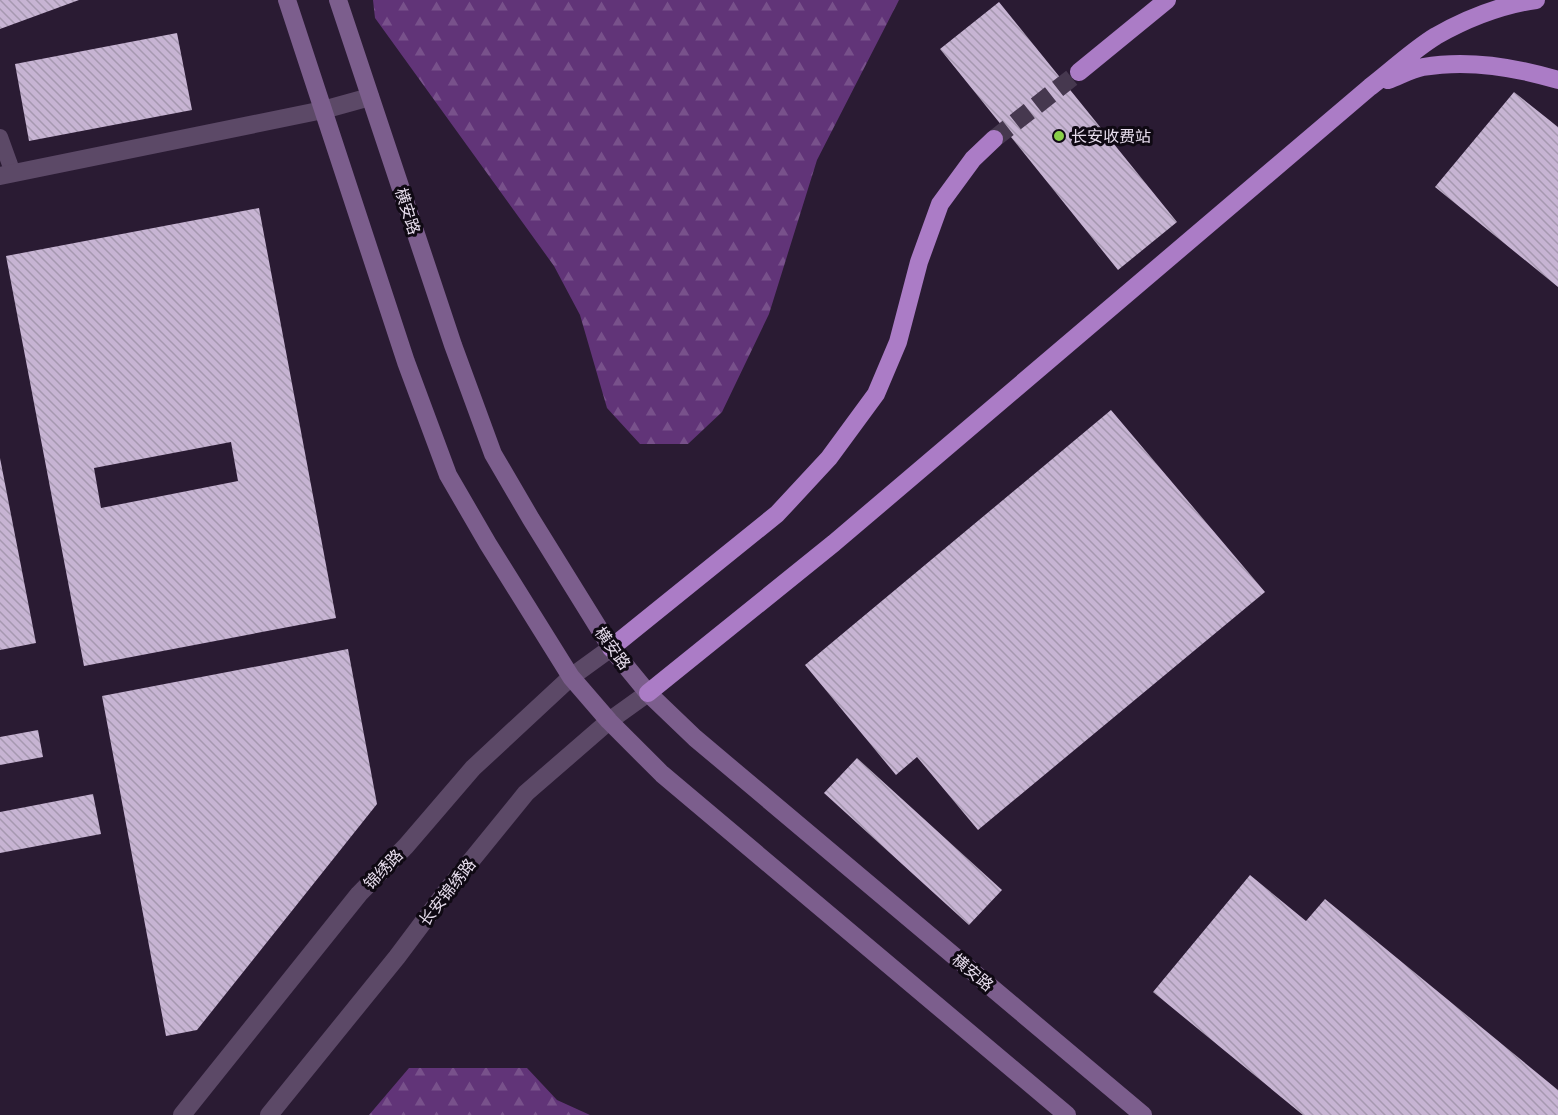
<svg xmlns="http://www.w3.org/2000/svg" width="1558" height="1115" viewBox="0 0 1558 1115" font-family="'PT Sans Narrow','Noto Sans SC',sans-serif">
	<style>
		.forest { fill: url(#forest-firs) }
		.building { fill: url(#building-back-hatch); fill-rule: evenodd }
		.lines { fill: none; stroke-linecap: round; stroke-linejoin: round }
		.motorway-tunnel { stroke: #46384f; stroke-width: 18; stroke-dasharray: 18 9; stroke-linecap: butt }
		.service { stroke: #5c4967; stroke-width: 16 }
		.minor { stroke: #5c4967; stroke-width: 18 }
		.tertiary { stroke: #5c4967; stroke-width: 18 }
		.secondary { stroke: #7c5e8d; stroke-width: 18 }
		.motorway { stroke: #ab7cc6; stroke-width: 18 }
		.poi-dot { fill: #89cf49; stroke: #0f0913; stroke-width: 2 }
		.labels { text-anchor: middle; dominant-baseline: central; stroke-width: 6; stroke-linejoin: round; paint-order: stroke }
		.poi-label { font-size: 16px; fill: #e6dcec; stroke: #0f0913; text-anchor: start }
		.street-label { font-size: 16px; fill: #e6dcec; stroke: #0f0913 }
	</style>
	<defs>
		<pattern id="forest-firs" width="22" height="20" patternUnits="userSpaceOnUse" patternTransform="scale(1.5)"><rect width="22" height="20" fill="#613478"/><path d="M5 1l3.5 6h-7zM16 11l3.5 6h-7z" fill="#78518b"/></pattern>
		<pattern id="building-back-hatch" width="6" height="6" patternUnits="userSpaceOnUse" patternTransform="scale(1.5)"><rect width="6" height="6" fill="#c7b4d3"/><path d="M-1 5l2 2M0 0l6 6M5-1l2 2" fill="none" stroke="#a698b0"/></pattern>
	</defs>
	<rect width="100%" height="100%" fill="#2a1b33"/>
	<path class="forest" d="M 373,0 L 899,0 L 817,160 L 769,314 L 722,412 L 688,444 L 640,444 L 607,408 L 580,315 L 554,266 L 375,18 Z
		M 409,1068 L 527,1068 L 557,1100 L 590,1115 L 369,1115 Z"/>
	<path class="building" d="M 0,0 L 79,0 L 0,29 Z
		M 999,2 L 1177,222 L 1118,270 L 940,49 Z
		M 177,33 L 192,110 L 29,141 L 15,64 Z
		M 1514,92 L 1558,127 L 1558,287 L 1435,187 Z
		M 259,208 L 336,618 L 84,666 L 6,256 ZM 231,442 L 238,481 L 101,508 L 94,468 Z
		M 1111,410 L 1265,592 L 978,830 L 917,757 L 896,775 L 805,665 Z
		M 0,458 L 36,643 L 0,650 Z
		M 348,649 L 377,804 L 197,1030 L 166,1036 L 102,696 Z
		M 38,730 L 43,757 L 0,765 L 0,737 Z
		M 857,758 L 1002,890 L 969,925 L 824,793 Z
		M 93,794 L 101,834 L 0,853 L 0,812 Z
		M 1250,875 L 1306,921 L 1325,899 L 1558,1090 L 1558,1115 L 1303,1115 L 1153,992 Z"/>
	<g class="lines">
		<path class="motorway-tunnel" d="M 994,139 L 1079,72"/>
		<path class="service" d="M 0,137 L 13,173"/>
		<path class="minor" d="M 0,176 L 323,110 L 370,97"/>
		<path class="tertiary" d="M 182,1115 L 359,894 L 406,846 L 473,768 L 571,677 L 611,648
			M 269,1115 L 397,957 L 448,889 L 526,793 L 609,721 L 648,693"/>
		<path class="secondary" d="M 287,0 L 406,362 L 448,475 L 488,544 L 571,677 L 609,721 L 662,774 L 1067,1115
			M 338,0 L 453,345 L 493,454 L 531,519 L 611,648 L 648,693 L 695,738 L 1143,1115"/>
		<path class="motorway" d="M 1079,72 L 1167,0
			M 1388,80 C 1399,76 1412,69 1423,67 C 1469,59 1515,67 1558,80
			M 611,648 L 777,514 L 829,458 L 876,394 L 898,342 L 919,262 L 940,204 L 973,159 L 994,139
			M 648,693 L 834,543 L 1370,87 C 1391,71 1413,50 1436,36 C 1466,19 1502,5 1536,0"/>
	</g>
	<circle class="poi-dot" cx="1059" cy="136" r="6"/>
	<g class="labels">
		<g class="poi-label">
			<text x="1071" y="136">长安收费站</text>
		</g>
		<g class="street-label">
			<text transform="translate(408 211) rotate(72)">横安路</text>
			<text transform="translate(613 648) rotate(54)">横安路</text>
			<text transform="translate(383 869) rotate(-46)">锦绣路</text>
			<text transform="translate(447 892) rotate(-52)">长安锦绣路</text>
			<text transform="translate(973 972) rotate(40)">横安路</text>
		</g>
	</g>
</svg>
